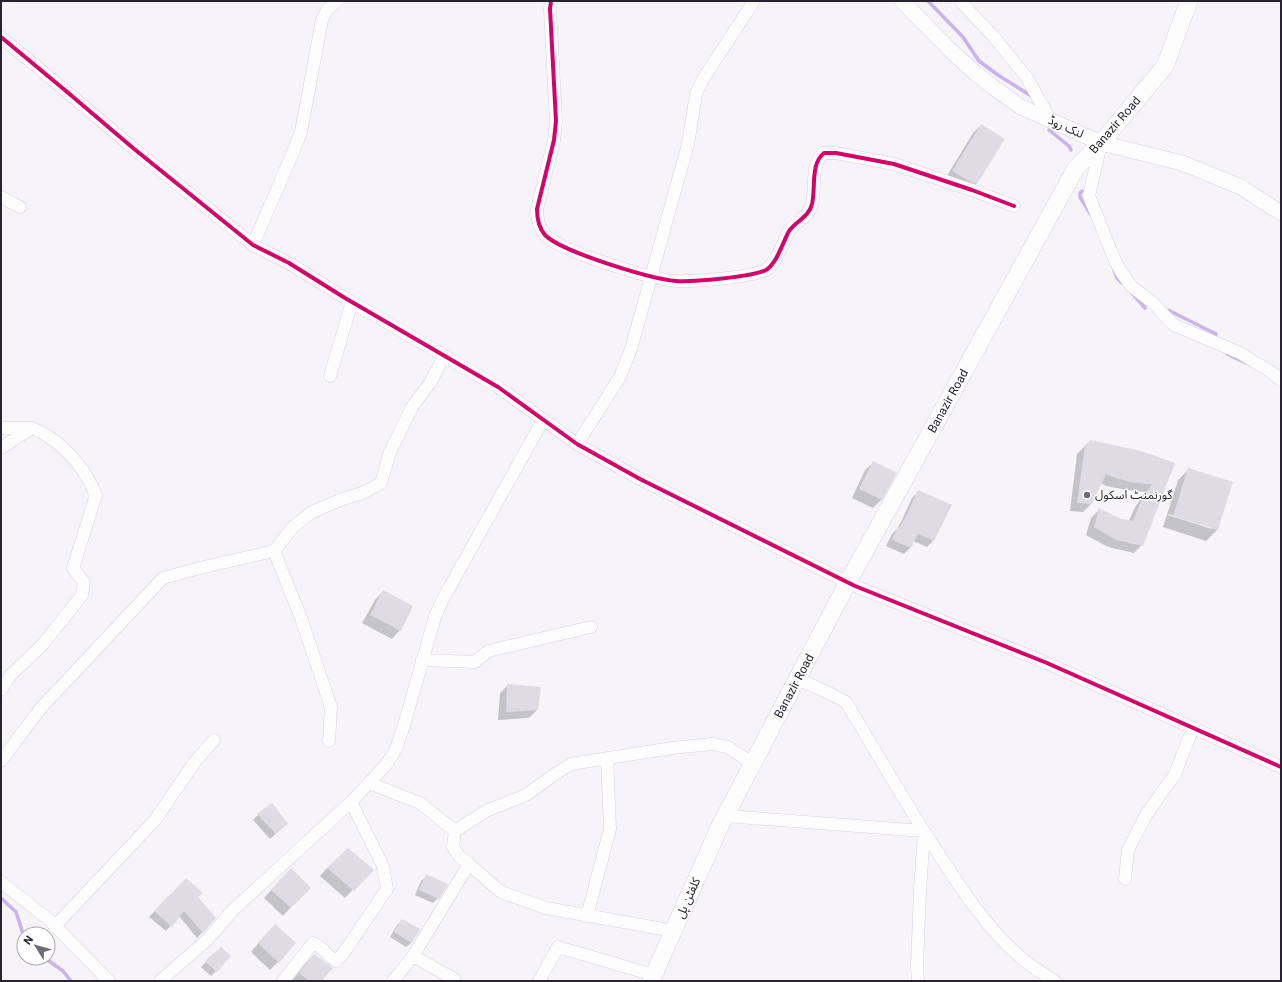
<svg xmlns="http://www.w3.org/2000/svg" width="1282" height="982" viewBox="0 0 1282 982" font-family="Roboto,'Noto Sans Arabic',sans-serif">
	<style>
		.shadow { fill: #0003; fill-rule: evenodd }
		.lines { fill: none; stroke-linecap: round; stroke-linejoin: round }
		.stream { stroke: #c8b3ec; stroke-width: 3.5 }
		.building { fill: #dedbe4 }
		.minor-casing { stroke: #d4d1db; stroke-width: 13 }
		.major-casing { stroke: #d4d1db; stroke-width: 16 }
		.highway-casing { stroke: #d4d1db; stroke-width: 18 }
		.minor { stroke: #fefdfe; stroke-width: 12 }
		.major { stroke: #fefdfe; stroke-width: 15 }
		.highway { stroke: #fefdfe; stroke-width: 17 }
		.cycleway-casing { stroke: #fff; stroke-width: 6 }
		.cycleway { stroke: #d6006c; stroke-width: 4 }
		.poi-dot { fill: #6f6c76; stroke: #fff; stroke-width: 1.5 }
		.labels { text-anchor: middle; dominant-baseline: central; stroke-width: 3; stroke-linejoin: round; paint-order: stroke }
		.street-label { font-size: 12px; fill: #272330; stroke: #fff }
		.poi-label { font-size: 12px; fill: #272330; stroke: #fff; text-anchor: start }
	</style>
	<rect width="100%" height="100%" fill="#f6f4f9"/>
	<path class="shadow" d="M 981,125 L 976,183 L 968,191 L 945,179 L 973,133 Z
		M 1085,446 L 1173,464 L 1142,545 L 1134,553 L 1108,547 L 1086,535 L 1091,518 L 1099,510 L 1119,519 L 1129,521 L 1134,509 L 1145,492 L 1127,490 L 1106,486 L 1101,483 L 1091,504 L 1083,512 L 1070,511 L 1077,454 Z
		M 874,462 L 895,473 L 881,500 L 873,508 L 852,498 L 865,470 Z
		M 1189,469 L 1217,530 L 1206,541 L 1163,527 L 1178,480 ZM 1168,514 L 1212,527 L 1212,529 L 1168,515 Z
		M 919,491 L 933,541 L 927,547 L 913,541 L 910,548 L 904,554 L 886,546 L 892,534 L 897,529 L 902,520 L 912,498 Z
		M 383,591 L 412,607 L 400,630 L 392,639 L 362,623 L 375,600 Z
		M 508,685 L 537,710 L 529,718 L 498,720 L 500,693 Z
		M 258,815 L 281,829 L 270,839 L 253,820 Z
		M 327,868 L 372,870 L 345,898 L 320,876 Z
		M 427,876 L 438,898 L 433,903 L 415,895 L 421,881 Z
		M 283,877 L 309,888 L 283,916 L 264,898 Z
		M 186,879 L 197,897 L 215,918 L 197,938 L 179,916 L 166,931 L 149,917 Z
		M 402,920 L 412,942 L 406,947 L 390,937 L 397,925 Z
		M 267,933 L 278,962 L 270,970 L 251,952 Z
		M 314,955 L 321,981 L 292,981 L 306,963 Z
		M 206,962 L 216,971 L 211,976 L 201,967 Z"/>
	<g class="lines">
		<path class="stream" d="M 928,1 L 963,37 L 979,61 L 998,75 L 1033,97
			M 1049,130 L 1069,146 L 1071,150
			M 1082,191 L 1080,193 L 1080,197 L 1091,215
			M 1114,270 L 1117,278 L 1122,283
			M 1131,292 L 1145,308
			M 1168,310 L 1216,334
			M 1227,354 L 1246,363
			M 1,898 L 16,912 L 24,937
			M 45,958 L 63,971 L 71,981"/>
	</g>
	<path class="building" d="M 981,124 L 1005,139 L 977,184 L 969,181 L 952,171 Z
		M 1091,440 L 1141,451 L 1175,463 L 1143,546 L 1116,540 L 1094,527 L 1099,508 L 1119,518 L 1133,521 L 1142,499 L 1152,484 L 1135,483 L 1115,478 L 1106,474 L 1092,504 L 1077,503 L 1085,445 Z
		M 873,461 L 897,473 L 882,500 L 859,489 Z
		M 1188,468 L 1233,482 L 1218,530 L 1173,516 Z
		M 918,490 L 952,505 L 934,541 L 918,534 L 911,548 L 892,540 L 898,526 L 900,527 L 908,512 Z
		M 383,590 L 413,606 L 401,631 L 370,615 Z
		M 507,684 L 541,687 L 538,710 L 506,712 Z
		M 272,803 L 288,824 L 276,834 L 257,814 Z
		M 348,848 L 374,870 L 354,891 L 327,868 Z
		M 291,868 L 311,888 L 291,908 L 271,890 Z
		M 426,874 L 448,884 L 439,899 L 419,890 Z
		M 186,878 L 203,893 L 198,897 L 216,918 L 203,933 L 184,911 L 172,927 L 154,911 Z
		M 402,919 L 420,929 L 412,943 L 394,932 Z
		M 275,924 L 296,943 L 279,963 L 258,943 Z
		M 221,947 L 231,956 L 217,972 L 205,961 Z
		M 314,954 L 333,968 L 322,981 L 309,981 L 299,973 Z"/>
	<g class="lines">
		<defs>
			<path id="minor" d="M 551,1 L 550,9 L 556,121 L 554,140 L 537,209 C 537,219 539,228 545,235 C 562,252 651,279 676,281 C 692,282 753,277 766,270 C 777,263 783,242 789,231 C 796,221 809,217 812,204 C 816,188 810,164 824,153 L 836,153 L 894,164 L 972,190 L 1014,206
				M 960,1 L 993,36 L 1027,78 L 1051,121
				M 1,37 L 66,91 L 133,148 L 253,245 L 289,263 L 345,298 L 498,387 L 577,444 L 640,479 L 855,586 L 1047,663 L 1281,767
				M 1101,143 L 1089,196 L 1113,256 L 1120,270 L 1131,286 L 1152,302 L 1174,325 L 1240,353 L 1271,372 L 1281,380
				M 1,197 L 20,207
				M 253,245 L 294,150 L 301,132 L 322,20 L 327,10 L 337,1
				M 330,376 L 352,302
				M 1,428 L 32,428
				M 577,444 L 620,377 L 631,349 L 688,144 L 696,94 L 703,79 L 754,1
				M 1,448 L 32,428 C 38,431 44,433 49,437 C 70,451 86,472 96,495 L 73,568 L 84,582 L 82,595 L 43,644 L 10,676 L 1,690
				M 422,660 L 475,662 L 488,651 L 591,627
				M 798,679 L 831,694 L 846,702 C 875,751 904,800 934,847 C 967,898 1001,952 1055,981
				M 329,741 L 331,707 L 301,618 L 274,551 L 293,527 L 312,512 L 340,500 L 365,492 L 381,483 L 390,452 L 412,407 L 430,383 L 444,356
				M 1,761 L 40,709 L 163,578 L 204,567 L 274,551
				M 369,783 L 420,803 L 455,831 L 453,847 L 459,856 L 469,864
				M 726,816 L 924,831 L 920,891 L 917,967 L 918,981
				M 455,831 L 486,811 L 526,795 L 555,774 L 571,764 L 672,748 L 712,744 L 728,747 L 753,764
				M 1125,879 L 1128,850 L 1146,815 L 1175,774 L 1193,728
				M 1,882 L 48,919 L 109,981
				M 587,916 L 610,829 L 607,759
				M 55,926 L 155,820 L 194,763 L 214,740
				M 413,956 L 469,864 L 501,892 L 546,908 L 674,931
				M 160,981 L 207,940 L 234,909 L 351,802 L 386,765 L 396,749 L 404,725 L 435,617 L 443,599 L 543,420
				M 283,981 L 313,943 C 323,947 327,956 336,961 L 342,955 L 387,889 L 383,866 L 351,802
				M 393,981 L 413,956 L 454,979
				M 539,981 L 558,947 L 654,975"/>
			<path id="major" d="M 902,1 L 949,49 L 974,72 L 993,87 L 1021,107 L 1101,143 L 1182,163 L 1241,187 L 1281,213"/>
			<path id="highway" d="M 651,981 L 720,826 L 848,582 L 1076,168 L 1101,143 L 1165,66 L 1189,1"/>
		</defs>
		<use href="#minor" class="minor-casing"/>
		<use href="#major" class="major-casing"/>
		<use href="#highway" class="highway-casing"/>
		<use href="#minor" class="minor"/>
		<use href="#major" class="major"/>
		<use href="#highway" class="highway"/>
		<defs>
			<path id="cycleway" d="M 551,1 L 550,9 L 556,121 L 554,140 L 537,209 C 537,219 539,228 545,235 C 562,252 651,279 676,281 C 692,282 753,277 766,270 C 777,263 783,242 789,231 C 796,221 809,217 812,204 C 816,188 810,164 824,153 L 836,153 L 894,164 L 972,190 L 1014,206
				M 1,37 L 66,91 L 133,148 L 253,245 L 289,263 L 345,298 L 498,387 L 577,444 L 640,479 L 855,586 L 1047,663 L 1281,767"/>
		</defs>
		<use href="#cycleway" class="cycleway-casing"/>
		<use href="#cycleway" class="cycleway"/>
	</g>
	<circle class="poi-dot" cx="1087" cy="495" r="4"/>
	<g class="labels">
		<g class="street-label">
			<text transform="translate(1115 125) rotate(-49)">Banazir Road</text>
			<text transform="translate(1066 127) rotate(24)">لنک روڈ</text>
			<text transform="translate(948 401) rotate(-61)">Banazir Road</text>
			<text transform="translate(794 686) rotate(-62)">Banazir Road</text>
			<text transform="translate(688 898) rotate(-66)">کلفٹن پل</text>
		</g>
		<g class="poi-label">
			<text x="1095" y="495">گورنمنٹ اسکول</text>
		</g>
	</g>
	<rect width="1282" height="982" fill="none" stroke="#272330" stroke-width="4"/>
	<g transform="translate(36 946) rotate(307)"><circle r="19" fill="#ffffff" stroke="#a9a7ac"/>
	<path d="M0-3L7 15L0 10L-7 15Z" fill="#6f6c76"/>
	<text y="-6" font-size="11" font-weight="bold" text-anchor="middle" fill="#272330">N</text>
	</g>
</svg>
